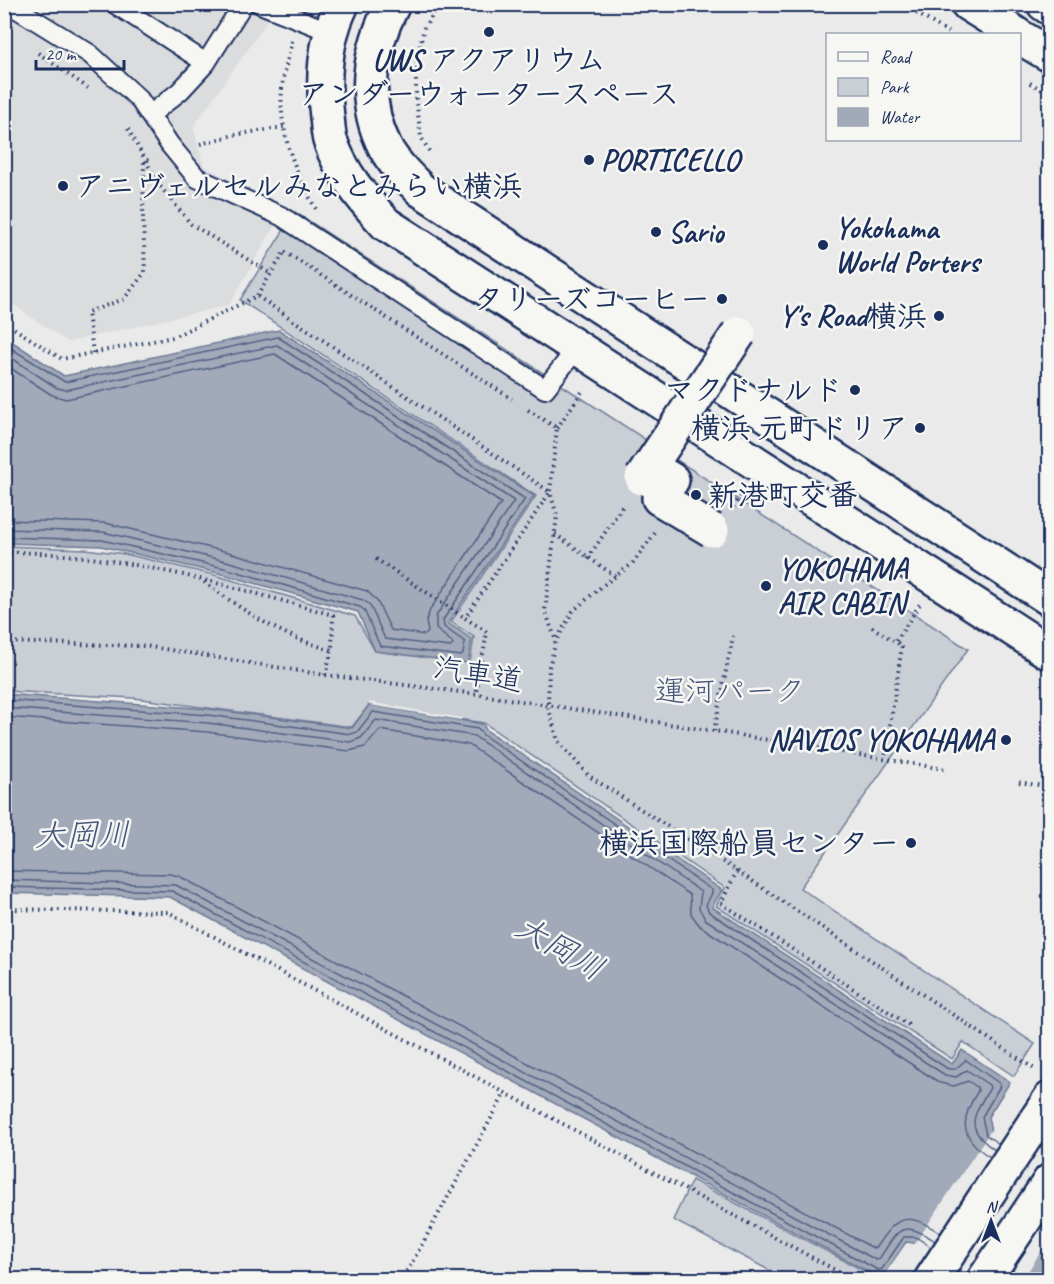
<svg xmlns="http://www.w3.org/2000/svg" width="1054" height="1284" viewBox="0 0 1054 1284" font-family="Caveat,'Klee One',sans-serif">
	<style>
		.built { fill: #dadcde }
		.green { fill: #caced5; stroke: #727e9a; stroke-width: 1.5 }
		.water { fill: #a2aaba; stroke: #6c7995; stroke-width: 1.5 }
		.pier { fill: #e9eae9 }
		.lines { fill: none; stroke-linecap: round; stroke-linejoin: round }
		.shore { stroke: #516083; stroke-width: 1.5 }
		.lane-casing { stroke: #1b2f5e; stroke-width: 22 }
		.secondary-casing { stroke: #1b2f5e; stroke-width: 38 }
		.path { stroke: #1b2f5e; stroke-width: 4; stroke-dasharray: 1.5 4.5; stroke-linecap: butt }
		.lane { stroke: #f6f6f2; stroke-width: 18 }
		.secondary { stroke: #f6f6f2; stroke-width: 33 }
		.street-bridge-casing { stroke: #1b2f5e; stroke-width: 38; stroke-linecap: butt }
		.street-bridge { stroke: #f6f6f2; stroke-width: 33 }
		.poi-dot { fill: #1b2f5e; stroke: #f6f6f2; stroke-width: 2 }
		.labels { text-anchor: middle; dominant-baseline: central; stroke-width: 5; stroke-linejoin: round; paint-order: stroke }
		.poi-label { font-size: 30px; font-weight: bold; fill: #1b2f5e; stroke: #f6f6f2; text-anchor: start }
		.street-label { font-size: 30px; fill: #1b2f5e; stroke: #f6f6f2 }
		.park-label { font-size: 30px; fill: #47577c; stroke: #f6f6f2 }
		.water-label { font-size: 32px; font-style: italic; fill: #44547a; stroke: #f6f6f2 }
	</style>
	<rect width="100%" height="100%" fill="#e9eae9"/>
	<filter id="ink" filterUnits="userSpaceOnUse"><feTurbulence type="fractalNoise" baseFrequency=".0167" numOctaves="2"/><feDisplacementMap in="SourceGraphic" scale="12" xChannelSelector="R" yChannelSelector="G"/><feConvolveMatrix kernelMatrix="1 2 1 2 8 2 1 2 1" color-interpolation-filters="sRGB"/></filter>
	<g filter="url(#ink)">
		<path class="built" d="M 4,5 L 276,5 L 260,32 L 193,127 L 204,166 L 285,208 L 229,305 L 68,342 L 5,299 Z"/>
		<path class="green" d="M 295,212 L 968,649 L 800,888 L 1035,1044 L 1014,1076 L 963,1042 L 952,1059 L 716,906 L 725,888 L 484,723 L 369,705 L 352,727 L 134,698 L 5,691 L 5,546 L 85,549 L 125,554 L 214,575 L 355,616 L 375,651 L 470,663 L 474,637 L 451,622 L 536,496 L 240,300 Z
			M 692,1180 L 879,1279 L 786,1279 L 673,1220 Z"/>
		<path class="water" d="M 279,330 L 534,496 L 448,623 L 472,639 L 468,663 L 375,651 L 358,612 L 222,574 L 101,546 L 5,543 L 5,337 L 64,376 Z
			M 4,694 L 209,709 L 352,728 L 369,705 L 483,724 L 486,730 L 722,890 L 712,907 L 952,1064 L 962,1050 L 1010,1082 L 988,1117 L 991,1131 L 1049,1169 L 1049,1279 L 969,1279 L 914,1243 L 906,1242 L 882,1279 L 170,897 L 5,893 Z"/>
		<path class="pier" d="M 369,702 L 462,718 L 461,720 L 369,705 Z
			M 993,1127 L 1050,1165 L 1049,1239 L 1023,1279 L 963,1280 L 913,1246 L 908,1245 L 887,1277 L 884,1275 L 905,1245 L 914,1245 Z"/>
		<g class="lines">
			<path class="shore" d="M 4,344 L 65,382 L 278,337 L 525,499 L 443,620 L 444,627 L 465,642 L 463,654 L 461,656 L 380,646 L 364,610 L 360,607 L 224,568 L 102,540 L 4,537
				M 4,353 L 57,388 L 66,390 L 277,345 L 514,501 L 436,616 L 436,629 L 452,642 L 453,645 L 450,647 L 385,639 L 370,605 L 363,600 L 226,561 L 103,532 L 4,529
				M 4,364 L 52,395 L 66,399 L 275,354 L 501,503 L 430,610 L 426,621 L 428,632 L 425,635 L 391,630 L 377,601 L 367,591 L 228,552 L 105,523 L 4,520
				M 4,700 L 208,715 L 351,734 L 357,732 L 373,712 L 478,729 L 483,735 L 712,890 L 712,893 L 706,905 L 709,912 L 948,1069 L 955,1069 L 966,1060 L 999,1083 L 1000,1086 L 982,1117 L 986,1135 L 999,1144
				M 4,708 L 208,723 L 350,742 L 361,738 L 376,720 L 474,736 L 701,892 L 699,908 L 705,919 L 945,1075 L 956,1077 L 967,1070 L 989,1085 L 990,1088 C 973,1115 963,1129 995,1150
				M 4,717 L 207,732 L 349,751 L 365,747 L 380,730 L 469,745 L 690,895 L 691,914 L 700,926 L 940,1083 L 954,1086 L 968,1081 L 977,1087 L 978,1091 C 959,1120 960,1138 990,1157
				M 4,871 L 170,874 L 179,876 L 873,1248 L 876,1247 C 897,1215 907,1211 940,1233
				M 4,880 L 176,885 L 876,1260 L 879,1259 C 898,1230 901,1218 935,1241
				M 4,887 L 172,891 L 878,1270 L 882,1269 L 904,1237 L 916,1237 L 931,1247"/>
			<defs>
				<path id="lane" d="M 9,4 L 90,54 L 139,99 L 170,145 L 197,178 L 281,216 L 545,389 L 577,348
					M 115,4 L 206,63
					M 260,4 L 331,32
					M 150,115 L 180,91 L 206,63 L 243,4"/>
				<path id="secondary" d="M 342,4 C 325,39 322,79 327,117 C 328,124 328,133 330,140 C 341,173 363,199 386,224 L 1050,653
					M 393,4 C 369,49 361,100 385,147 C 394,164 408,177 421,190 L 1050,599
					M 968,4 L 1016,34
					M 1044,4 L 1050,8
					M 1020,37 L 1050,55
					M 931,1280 L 1050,1099
					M 984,1280 L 1050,1181"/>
			</defs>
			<use href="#lane" class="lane-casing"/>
			<use href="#secondary" class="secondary-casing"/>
			<path class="path" d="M 901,4 L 951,34
				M 292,41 C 289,54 285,68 283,81 C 276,125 294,171 316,209
				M 38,53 L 88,88
				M 1030,83 L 1050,94
				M 128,129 L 159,185 L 191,224 L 271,274
				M 200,144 L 234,135 L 284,127
				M 429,151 L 421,137 L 416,99 L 416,64 L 424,28 L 440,4
				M 285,252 L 512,399
				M 257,296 L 285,251
				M 4,322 L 62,359 L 173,337 L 257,296 L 550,492 L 465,618 L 487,632 L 476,694
				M 93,353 L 88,312 L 124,299 L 145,272 L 143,218 L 144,161 L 153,159
				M 528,410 L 557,428 L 550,492 L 557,516 L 545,610 L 556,641
				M 557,428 L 584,389
				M 733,507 L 744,491
				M 655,533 L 632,564 L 602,586 L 573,611 L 556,641 L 549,667 L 548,706 L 558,741 L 589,776 L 737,871 L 1036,1070
				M 555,534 L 615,576
				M 4,552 C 117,552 226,585 333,615 L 332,650 L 325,675
				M 588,558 L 624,504
				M 376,559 L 465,618
				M 204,582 C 244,611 283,638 332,650
				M 872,627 L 902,646 L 885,759
				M 896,641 L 920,604
				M 4,642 L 145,646 L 325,675 L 476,694 L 714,731 L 944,769
				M 714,731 L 733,636
				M 1019,782 L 1050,787
				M 737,871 L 721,903 L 909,1025
				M 4,909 L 168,912 L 854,1280
				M 398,1280 L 409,1268 L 505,1093"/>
			<use href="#lane" class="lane"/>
			<use href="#secondary" class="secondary"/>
			<defs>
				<path id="street-bridge" d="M 649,466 L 672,480 L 659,498 L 712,530
					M 642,478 L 739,333"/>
			</defs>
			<use href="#street-bridge" class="street-bridge-casing"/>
			<use href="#street-bridge" class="street-bridge"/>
		</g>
	</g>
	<g class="poi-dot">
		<circle cx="489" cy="32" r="6"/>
		<circle cx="589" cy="160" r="6"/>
		<circle cx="63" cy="186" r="6"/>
		<circle cx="656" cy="232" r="6"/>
		<circle cx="823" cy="245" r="6"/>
		<circle cx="722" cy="299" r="6"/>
		<circle cx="939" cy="316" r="6"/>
		<circle cx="855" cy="390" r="6"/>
		<circle cx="920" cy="428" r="6"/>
		<circle cx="696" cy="495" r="6"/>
		<circle cx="766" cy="586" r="6"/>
		<circle cx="1006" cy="740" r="6"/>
		<circle cx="911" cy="843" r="6"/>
	</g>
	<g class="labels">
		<g class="poi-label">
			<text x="489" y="60" text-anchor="middle">UWS アクアリウム<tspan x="489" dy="34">アンダーウォータースペース</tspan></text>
			<text x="601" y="160">PORTICELLO</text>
			<text x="75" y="186">アニヴェルセルみなとみらい横浜</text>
			<text x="835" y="228">Yokohama<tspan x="835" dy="34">World Porters</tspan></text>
			<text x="668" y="232">Sario</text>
			<text x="710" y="299" text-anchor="end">タリーズコーヒー</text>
			<text x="927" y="316" text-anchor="end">Y's Road横浜</text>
			<text x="843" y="390" text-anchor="end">マクドナルド</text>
			<text x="908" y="428" text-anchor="end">横浜 元町ドリア</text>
			<text x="708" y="495">新港町交番</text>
			<text x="778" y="569">YOKOHAMA<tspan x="778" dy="34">AIR CABIN</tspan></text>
			<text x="994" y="740" text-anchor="end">NAVIOS YOKOHAMA</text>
			<text x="899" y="843" text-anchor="end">横浜国際船員センター</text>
		</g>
		<g class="street-label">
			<text transform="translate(478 674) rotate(9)">汽車道</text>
		</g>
		<g class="park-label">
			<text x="730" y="691">運河パーク</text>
		</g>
		<g class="water-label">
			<text transform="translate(82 835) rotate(-1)">大岡川</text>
			<text transform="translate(560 948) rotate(30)">大岡川</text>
		</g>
	</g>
	<rect width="1054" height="1284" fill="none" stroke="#f6f6f2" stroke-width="24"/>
	<rect x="12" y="12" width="1030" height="1260" fill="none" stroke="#1b2f5e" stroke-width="2" filter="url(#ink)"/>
	<rect x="826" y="33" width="195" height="108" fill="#f6f6f2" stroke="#9ea6b7" stroke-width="1.5"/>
	<rect x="838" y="52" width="30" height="9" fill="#f6f6f2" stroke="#9ea6b7" stroke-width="1.5"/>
	<text x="880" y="63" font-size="18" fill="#1b2f5e">Road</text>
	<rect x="838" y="78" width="30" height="18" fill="#caced5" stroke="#9ea6b7" stroke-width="1.5"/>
	<text x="880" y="93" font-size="18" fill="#1b2f5e">Park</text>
	<rect x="838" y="108" width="30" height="18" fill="#a2aaba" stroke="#9ea6b7" stroke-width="1.5"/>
	<text x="880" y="123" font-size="18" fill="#1b2f5e">Water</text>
	<g transform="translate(991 1221)" stroke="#f6f6f2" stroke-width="4.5" paint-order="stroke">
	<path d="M0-4.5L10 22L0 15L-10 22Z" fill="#1b2f5e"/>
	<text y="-9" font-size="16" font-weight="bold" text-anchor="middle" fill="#1b2f5e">N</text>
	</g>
	<path d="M36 60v9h88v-9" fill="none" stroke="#1b2f5e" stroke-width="3"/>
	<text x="45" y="60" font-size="18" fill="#1b2f5e" stroke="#f6f6f2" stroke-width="4.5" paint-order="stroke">20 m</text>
</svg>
